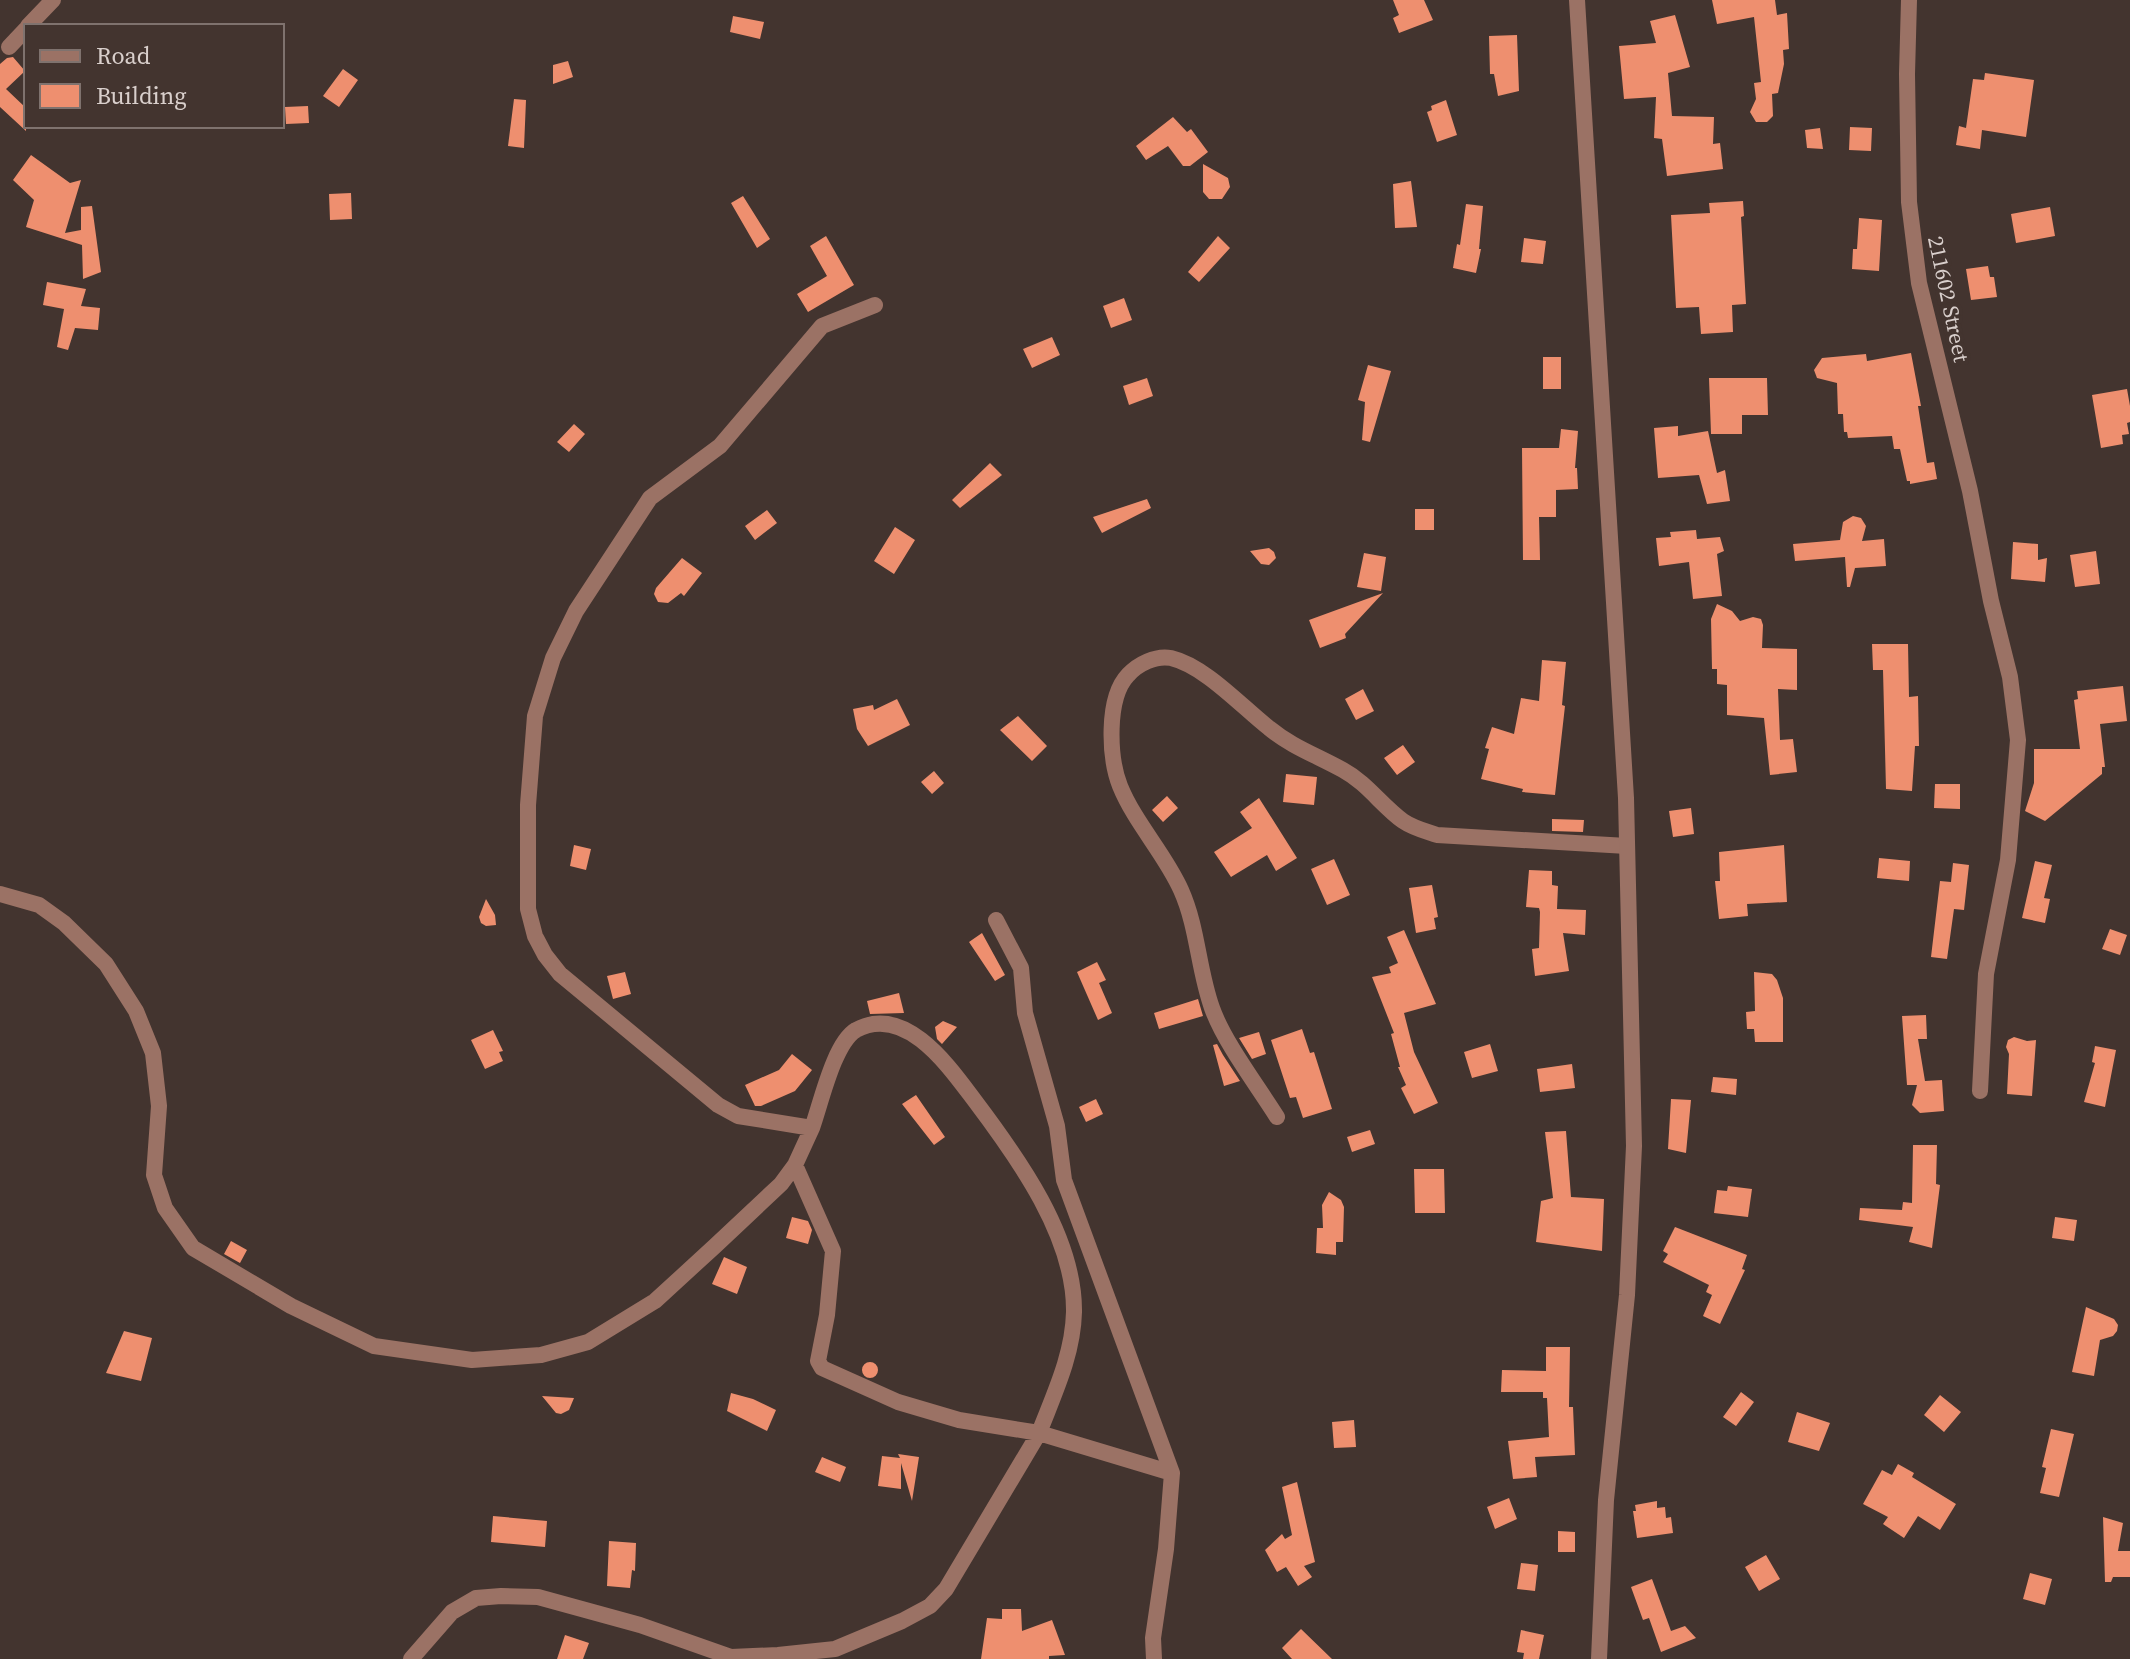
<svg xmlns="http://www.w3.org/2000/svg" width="2130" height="1659" viewBox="0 0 2130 1659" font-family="'Source Serif 4',serif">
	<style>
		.building { fill: #ee8f6f }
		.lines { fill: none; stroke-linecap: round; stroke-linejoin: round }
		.minor { stroke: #9b7265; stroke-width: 16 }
		.tertiary { stroke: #9b7265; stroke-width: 16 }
		.labels { text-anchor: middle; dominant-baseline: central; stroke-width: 8; stroke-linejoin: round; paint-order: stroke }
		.street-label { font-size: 22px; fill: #d9cfcc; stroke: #43342f }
	</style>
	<rect width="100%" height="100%" fill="#43342f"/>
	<path class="building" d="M 1393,0 L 1424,0 L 1433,20 L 1399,33 L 1393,18 L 1399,15 Z
		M 1712,0 L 1775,0 L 1777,15 L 1787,13 L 1789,49 L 1783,50 L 1784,64 L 1778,93 L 1772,94 L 1773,116 L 1767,122 L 1756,122 L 1750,112 L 1756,99 L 1754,83 L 1761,82 L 1754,17 L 1717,24 Z
		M 1675,15 L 1690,67 L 1668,73 L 1672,116 L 1714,117 L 1713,144 L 1720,143 L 1723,169 L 1667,176 L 1662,139 L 1654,138 L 1656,97 L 1624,99 L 1619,46 L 1656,43 L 1650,21 Z
		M 733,16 L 764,22 L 760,39 L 730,32 Z
		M 1517,35 L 1519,91 L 1498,96 L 1494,74 L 1490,74 L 1489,36 Z
		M 13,57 L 25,71 L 6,89 L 26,108 L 26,131 L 0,107 L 0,64 L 7,58 Z
		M 568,61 L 573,77 L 553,84 L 553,65 Z
		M 343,69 L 358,80 L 339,107 L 323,96 Z
		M 1985,73 L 2034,80 L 2026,137 L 1982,130 L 1980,149 L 1956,145 L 1959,126 L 1966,128 L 1973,79 L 1984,80 Z
		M 514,99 L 526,100 L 524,148 L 508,146 Z
		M 1446,100 L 1457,135 L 1437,142 L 1427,112 L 1432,110 L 1431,106 Z
		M 308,106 L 309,123 L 286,124 L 285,107 Z
		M 1173,117 L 1187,132 L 1191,129 L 1208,152 L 1190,166 L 1183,166 L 1168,146 L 1146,160 L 1136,146 Z
		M 1850,127 L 1872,128 L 1871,151 L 1849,150 Z
		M 1820,128 L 1823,149 L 1807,148 L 1805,130 Z
		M 31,155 L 70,183 L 81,180 L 65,233 L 81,230 L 81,207 L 92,206 L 101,272 L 83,279 L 82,245 L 26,227 L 34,200 L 13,180 Z
		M 1203,164 L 1228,178 L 1230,187 L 1222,199 L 1209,199 L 1203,192 Z
		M 1411,181 L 1417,227 L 1395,228 L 1393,184 Z
		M 351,193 L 352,219 L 330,220 L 329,194 Z
		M 743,196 L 770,239 L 757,248 L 731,203 Z
		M 1743,201 L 1744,216 L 1741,217 L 1746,304 L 1732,305 L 1733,332 L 1701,334 L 1699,307 L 1676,308 L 1671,215 L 1710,213 L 1709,203 Z
		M 1466,204 L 1483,206 L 1479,249 L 1481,249 L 1476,273 L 1453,268 L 1457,244 L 1460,245 Z
		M 2050,207 L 2055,236 L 2016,243 L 2011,214 Z
		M 1859,218 L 1882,220 L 1879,271 L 1852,269 L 1853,249 L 1857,249 Z
		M 826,236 L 854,285 L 808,312 L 797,294 L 827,276 L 810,246 Z
		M 1218,236 L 1230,248 L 1199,282 L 1188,272 Z
		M 1524,238 L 1546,241 L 1543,264 L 1521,262 Z
		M 1988,266 L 1990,277 L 1994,277 L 1997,297 L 1971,300 L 1966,269 Z
		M 47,282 L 86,289 L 81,306 L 100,308 L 98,330 L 75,328 L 68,350 L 57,347 L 64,309 L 43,305 Z
		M 1124,298 L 1132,320 L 1111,328 L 1103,306 Z
		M 1052,337 L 1060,355 L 1032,368 L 1023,349 Z
		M 1911,353 L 1921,406 L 1918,406 L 1927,463 L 1934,462 L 1937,479 L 1910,484 L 1910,481 L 1907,481 L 1900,449 L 1894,449 L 1892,436 L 1848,438 L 1847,432 L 1844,432 L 1843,414 L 1838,414 L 1837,383 L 1817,378 L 1814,370 L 1822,358 L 1866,354 L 1867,361 Z
		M 1543,357 L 1561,357 L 1561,389 L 1543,389 Z
		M 1368,365 L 1391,371 L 1370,442 L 1362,440 L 1365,402 L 1358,400 Z
		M 1147,378 L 1153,396 L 1129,405 L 1123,386 Z
		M 1709,378 L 1767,378 L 1768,415 L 1742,415 L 1742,434 L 1711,434 Z
		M 2127,389 L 2130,406 L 2130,422 L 2127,423 L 2129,434 L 2122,435 L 2123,444 L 2101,448 L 2092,395 Z
		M 574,424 L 585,434 L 569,452 L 557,442 Z
		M 1678,426 L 1678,436 L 1708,431 L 1717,473 L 1725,470 L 1730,501 L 1707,504 L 1699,475 L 1658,478 L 1654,428 Z
		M 1561,429 L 1578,431 L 1575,468 L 1577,468 L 1578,489 L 1556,490 L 1556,517 L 1539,517 L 1540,560 L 1523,560 L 1522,448 L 1559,448 Z
		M 990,463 L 1002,475 L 960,508 L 952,500 Z
		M 1147,499 L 1151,508 L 1102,533 L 1093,517 Z
		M 1415,509 L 1434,509 L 1434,530 L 1415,530 Z
		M 767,510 L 777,523 L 755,540 L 745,526 Z
		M 1853,516 L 1861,518 L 1866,526 L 1862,541 L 1884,539 L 1886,566 L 1855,568 L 1850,587 L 1847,587 L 1845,557 L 1795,561 L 1793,544 L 1840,540 L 1843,522 Z
		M 895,527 L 915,540 L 894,574 L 874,561 Z
		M 1696,530 L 1697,539 L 1720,537 L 1724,551 L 1717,554 L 1722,596 L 1693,599 L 1689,562 L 1659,566 L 1656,538 L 1671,537 L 1670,532 Z
		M 2013,542 L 2038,544 L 2038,560 L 2047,558 L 2045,582 L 2011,579 Z
		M 1269,548 L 1274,552 L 1276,558 L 1269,565 L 1261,564 L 1250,551 Z
		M 2096,551 L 2100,584 L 2075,587 L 2070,555 Z
		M 1364,553 L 1386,557 L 1381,591 L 1357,587 Z
		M 682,558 L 702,573 L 684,596 L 681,593 L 668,603 L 658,602 L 654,594 L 656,588 Z
		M 1383,593 L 1345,634 L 1346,638 L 1320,648 L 1309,620 Z
		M 1717,604 L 1732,611 L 1740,621 L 1753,617 L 1761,619 L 1763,625 L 1762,648 L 1797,649 L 1797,690 L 1778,689 L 1780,740 L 1793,739 L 1797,772 L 1770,775 L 1764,718 L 1727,715 L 1727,685 L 1717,684 L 1717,669 L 1712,669 L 1711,619 Z
		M 1872,644 L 1908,644 L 1909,697 L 1918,696 L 1919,746 L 1915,746 L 1912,791 L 1886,789 L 1883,670 L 1873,670 Z
		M 1542,660 L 1566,662 L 1562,705 L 1565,706 L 1555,795 L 1522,792 L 1523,789 L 1481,779 L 1489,749 L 1485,748 L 1492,727 L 1514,734 L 1521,698 L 1539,701 Z
		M 2123,686 L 2127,721 L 2100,724 L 2105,767 L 2102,767 L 2102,774 L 2045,821 L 2025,811 L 2034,783 L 2034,749 L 2080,749 L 2074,700 L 2078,699 L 2077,691 Z
		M 1363,689 L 1374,711 L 1356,720 L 1345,699 Z
		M 897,699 L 910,725 L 868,746 L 857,729 L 853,709 L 873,705 L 874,710 Z
		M 1018,716 L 1047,746 L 1032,761 L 1000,730 Z
		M 1403,745 L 1415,762 L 1397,775 L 1384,758 Z
		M 934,771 L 944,783 L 932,794 L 921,782 Z
		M 1286,774 L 1317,777 L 1314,805 L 1283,802 Z
		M 1935,784 L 1960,784 L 1960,809 L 1934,808 Z
		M 1167,796 L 1178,808 L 1163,822 L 1152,810 Z
		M 1259,798 L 1297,858 L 1276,871 L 1267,855 L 1231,877 L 1214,852 L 1252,828 L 1240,812 Z
		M 1691,808 L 1694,834 L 1673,837 L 1669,811 Z
		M 1552,819 L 1584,820 L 1583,832 L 1552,831 Z
		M 574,845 L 591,849 L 586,870 L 570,866 Z
		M 1784,845 L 1787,902 L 1747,904 L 1748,916 L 1719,919 L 1715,881 L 1720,881 L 1719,852 Z
		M 1879,858 L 1910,861 L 1909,881 L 1877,878 Z
		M 1334,859 L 1350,895 L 1327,905 L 1311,869 Z
		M 2035,861 L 2052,865 L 2044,898 L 2050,899 L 2045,923 L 2022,918 Z
		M 1953,863 L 1969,865 L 1964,910 L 1954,909 L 1947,959 L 1931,957 L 1940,881 L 1951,882 Z
		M 1529,870 L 1552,871 L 1552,885 L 1558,886 L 1557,909 L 1586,910 L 1585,935 L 1563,933 L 1569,971 L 1535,976 L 1532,949 L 1539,948 L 1540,912 L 1539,908 L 1526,907 Z
		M 1432,885 L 1438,917 L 1434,918 L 1436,929 L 1416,933 L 1409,888 Z
		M 486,899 L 495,915 L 496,925 L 486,926 L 481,923 L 479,917 Z
		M 2110,929 L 2127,935 L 2120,955 L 2102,949 Z
		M 1404,930 L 1436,1004 L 1404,1013 L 1414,1052 L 1438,1103 L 1414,1114 L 1401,1088 L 1406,1085 L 1398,1067 L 1400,1067 L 1391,1034 L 1394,1033 L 1372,977 L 1391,973 L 1389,967 L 1398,963 L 1387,937 Z
		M 982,933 L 1005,975 L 995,981 L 969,942 Z
		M 1097,962 L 1106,980 L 1099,983 L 1112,1013 L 1098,1020 L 1077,972 Z
		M 625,972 L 631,994 L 613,999 L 607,976 Z
		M 1754,972 L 1772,974 L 1777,980 L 1783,998 L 1783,1042 L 1755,1042 L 1754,1029 L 1747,1029 L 1746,1012 L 1755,1011 Z
		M 899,993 L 904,1013 L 870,1014 L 867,1001 Z
		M 1198,999 L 1203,1016 L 1159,1029 L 1154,1013 Z
		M 1926,1015 L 1927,1039 L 1918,1039 L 1925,1081 L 1942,1080 L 1944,1111 L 1920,1113 L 1912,1105 L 1917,1085 L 1907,1085 L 1902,1016 Z
		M 943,1021 L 957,1027 L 942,1044 L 937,1039 L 935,1027 Z
		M 1302,1029 L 1310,1053 L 1314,1052 L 1332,1109 L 1303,1118 L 1296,1097 L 1290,1098 L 1271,1040 Z
		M 493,1030 L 503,1051 L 499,1052 L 503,1061 L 485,1069 L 471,1040 Z
		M 1259,1032 L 1266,1054 L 1252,1059 L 1239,1038 Z
		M 2014,1037 L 2027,1041 L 2036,1040 L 2032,1096 L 2007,1094 L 2009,1054 L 2006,1047 L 2008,1040 Z
		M 1217,1044 L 1223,1055 L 1240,1081 L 1224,1086 L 1213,1045 Z
		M 1490,1044 L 1498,1071 L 1472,1078 L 1464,1052 Z
		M 2095,1046 L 2116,1050 L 2105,1107 L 2084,1102 L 2095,1063 L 2092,1062 Z
		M 792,1054 L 812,1070 L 795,1091 L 761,1106 L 755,1106 L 745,1085 L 779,1070 Z
		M 1572,1064 L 1575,1088 L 1540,1092 L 1537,1069 Z
		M 1713,1077 L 1737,1079 L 1736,1095 L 1711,1092 Z
		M 916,1095 L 945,1137 L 934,1145 L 902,1104 Z
		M 1096,1099 L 1103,1114 L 1086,1122 L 1079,1107 Z
		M 1671,1099 L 1691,1100 L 1686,1153 L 1668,1149 Z
		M 1370,1130 L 1375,1144 L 1352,1152 L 1347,1137 Z
		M 1566,1131 L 1571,1197 L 1604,1199 L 1602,1251 L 1536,1242 L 1541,1201 L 1553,1198 L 1545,1132 Z
		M 1913,1145 L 1937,1145 L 1936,1184 L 1940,1185 L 1932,1248 L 1909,1242 L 1913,1227 L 1859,1220 L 1860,1208 L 1902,1210 L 1903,1202 L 1912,1203 Z
		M 1414,1169 L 1444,1169 L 1445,1213 L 1415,1213 Z
		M 1728,1186 L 1752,1189 L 1748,1217 L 1714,1213 L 1717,1190 L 1727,1191 Z
		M 1329,1192 L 1341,1200 L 1344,1207 L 1343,1242 L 1336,1242 L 1336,1255 L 1316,1253 L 1317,1228 L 1323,1228 L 1322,1205 Z
		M 792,1217 L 808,1221 L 812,1230 L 808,1244 L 786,1238 Z
		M 2055,1217 L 2077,1220 L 2074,1241 L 2052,1238 Z
		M 1675,1227 L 1747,1255 L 1742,1269 L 1745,1270 L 1720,1324 L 1703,1316 L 1712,1295 L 1706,1292 L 1709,1285 L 1663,1262 L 1668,1254 L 1663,1251 Z
		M 231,1241 L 247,1250 L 240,1263 L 224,1254 Z
		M 724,1257 L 747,1267 L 737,1294 L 712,1284 Z
		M 2086,1307 L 2114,1319 L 2118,1325 L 2117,1331 L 2113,1336 L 2100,1340 L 2094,1376 L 2072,1372 Z
		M 124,1331 L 152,1338 L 141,1381 L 106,1373 Z
		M 1546,1347 L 1570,1347 L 1569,1407 L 1573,1407 L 1575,1455 L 1535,1457 L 1537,1477 L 1513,1479 L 1508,1441 L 1549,1437 L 1547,1398 L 1543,1398 L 1543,1392 L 1501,1392 L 1502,1370 L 1546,1371 Z
		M862 1370a8 8 0 1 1 16 0a8 8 0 1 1-16 0Z
		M 1741,1392 L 1754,1402 L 1736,1426 L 1723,1417 Z
		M 731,1393 L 753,1399 L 776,1410 L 767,1431 L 727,1411 Z
		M 1940,1395 L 1961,1412 L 1944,1432 L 1924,1415 Z
		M 542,1396 L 574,1398 L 569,1410 L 561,1414 L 556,1413 Z
		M 1797,1412 L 1830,1423 L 1819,1451 L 1788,1442 Z
		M 1354,1420 L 1356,1447 L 1334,1448 L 1332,1422 Z
		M 2051,1429 L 2074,1434 L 2059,1497 L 2040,1493 L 2046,1468 L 2042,1467 Z
		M 898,1454 L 919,1457 L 912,1501 L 901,1463 L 901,1489 L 878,1486 L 882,1456 L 900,1458 Z
		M 822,1457 L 846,1467 L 840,1482 L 815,1472 Z
		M 1898,1464 L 1914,1473 L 1912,1477 L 1956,1504 L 1940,1530 L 1918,1516 L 1904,1538 L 1883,1524 L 1888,1517 L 1863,1504 L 1882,1470 L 1892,1475 Z
		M 1297,1482 L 1315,1562 L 1304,1566 L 1312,1577 L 1298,1586 L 1286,1567 L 1277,1572 L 1265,1550 L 1282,1534 L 1285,1539 L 1292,1535 L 1282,1487 Z
		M 1509,1498 L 1517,1519 L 1495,1529 L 1487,1507 Z
		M 1657,1501 L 1657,1508 L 1665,1507 L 1666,1518 L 1671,1517 L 1673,1533 L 1637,1538 L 1633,1511 L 1636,1511 L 1635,1505 Z
		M 493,1516 L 547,1521 L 545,1547 L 491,1542 Z
		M 2103,1517 L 2123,1523 L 2118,1551 L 2130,1551 L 2130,1577 L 2113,1577 L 2111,1582 L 2105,1582 Z
		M 1558,1531 L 1575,1532 L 1575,1552 L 1558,1552 Z
		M 609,1541 L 636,1543 L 635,1571 L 632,1570 L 630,1588 L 607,1586 Z
		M 1766,1555 L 1780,1579 L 1759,1591 L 1745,1567 Z
		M 1521,1563 L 1538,1565 L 1535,1591 L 1517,1589 Z
		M 2030,1573 L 2052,1579 L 2045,1605 L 2023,1599 Z
		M 1652,1579 L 1671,1631 L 1685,1626 L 1696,1638 L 1661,1652 L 1649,1618 L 1643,1620 L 1631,1587 Z
		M 1002,1609 L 1021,1609 L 1022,1631 L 1052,1620 L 1065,1655 L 1049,1656 L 1049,1659 L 981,1659 L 987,1618 L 1002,1619 Z
		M 1301,1629 L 1332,1659 L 1292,1659 L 1282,1648 Z
		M 1521,1630 L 1544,1635 L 1539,1659 L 1523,1659 L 1524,1653 L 1517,1652 Z
		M 565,1635 L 589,1643 L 583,1659 L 557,1659 Z"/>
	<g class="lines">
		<path class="minor" d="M 1909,0 L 1907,74 L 1909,202 L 1919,283 L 1970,491 L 1991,601 L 2010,677 L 2018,740 L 2008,860 L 1986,974 L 1980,1091
			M 28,26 L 53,0
			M 9,47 L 26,29
			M 0,894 L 39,905 L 64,923 L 106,964 L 136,1011 L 153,1053 L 159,1106 L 154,1175 L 165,1208 L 193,1248 L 291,1306 L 374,1346 L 472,1360 L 541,1355 L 588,1342 L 655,1301 L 715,1246 L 781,1184 L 795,1165 L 812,1128
			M 996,920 L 1021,968 L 1025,1013 L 1057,1126 L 1064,1180 L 1172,1473 L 1166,1549 L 1153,1638 L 1154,1659
			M 1277,1117 C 1257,1085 1224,1042 1212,1008 C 1198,969 1198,928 1181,890 C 1165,854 1135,823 1120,786 C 1109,758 1106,698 1128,675 C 1138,664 1156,655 1171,658 C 1205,666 1242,707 1269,728 C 1292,747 1318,756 1343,770 C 1367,783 1382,806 1403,821 C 1413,828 1425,831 1437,835 L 1627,846
			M 795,1165 L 833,1251 L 827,1315 L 818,1361 L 822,1368 L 898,1402 L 959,1420 L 1039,1433 C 1054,1394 1073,1355 1074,1312 C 1075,1237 1018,1158 975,1101 C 950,1068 906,1003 856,1030 C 834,1043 821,1103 812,1128 L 738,1116 L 718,1105 L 560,974 L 545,955 L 535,936 L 528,909 L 528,805 L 535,716 L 553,658 L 576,611 L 650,498 L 720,446 L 822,326 L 875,305
			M 411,1659 L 452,1612 L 476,1598 L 501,1596 L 538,1597 L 640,1625 L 731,1657 L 778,1655 L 835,1649 L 902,1621 L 930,1606 L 946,1589 L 1039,1433 L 1172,1473"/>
		<path class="tertiary" d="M 1577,0 L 1626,798 L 1634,1146 L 1627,1295 L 1606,1500 L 1599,1659"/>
	</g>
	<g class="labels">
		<g class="street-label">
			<text transform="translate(1949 299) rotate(78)">211602 Street</text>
		</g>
	</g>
	<rect x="24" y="24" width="260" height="104" fill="#43342f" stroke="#7f726e" stroke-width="2"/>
	<rect x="40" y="50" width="40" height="12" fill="#9b7265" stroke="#7f726e" stroke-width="2"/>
	<text x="96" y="64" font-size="24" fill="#d9cfcc">Road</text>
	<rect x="40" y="84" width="40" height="24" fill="#ee8f6f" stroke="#7f726e" stroke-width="2"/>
	<text x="96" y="104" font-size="24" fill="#d9cfcc">Building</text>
</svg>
